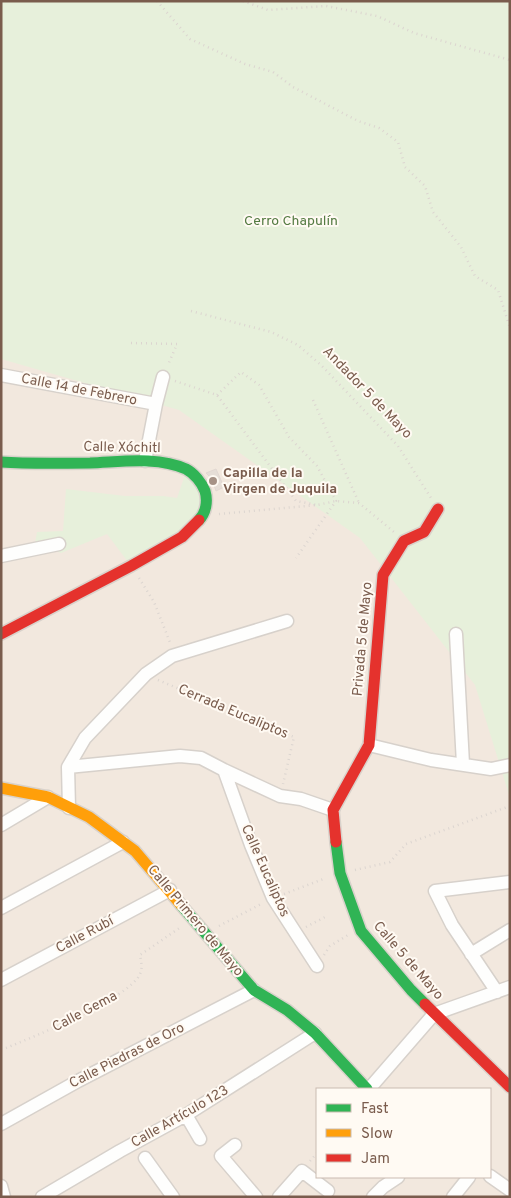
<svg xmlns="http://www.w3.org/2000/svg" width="511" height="1198" viewBox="0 0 511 1198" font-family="Overpass,sans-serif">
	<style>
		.residential { fill: #f2e8de; fill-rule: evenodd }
		.green { fill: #e7f0db }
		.building { fill: #e6ded7; stroke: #e2d8d2 }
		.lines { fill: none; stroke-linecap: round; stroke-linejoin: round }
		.street-casing { stroke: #d7d1cb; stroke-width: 15 }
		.fast-casing { stroke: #d9d2cb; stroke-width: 14 }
		.slow-casing { stroke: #d9d2cb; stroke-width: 14 }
		.jam-casing { stroke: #d9d2cb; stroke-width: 14 }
		.path { stroke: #dcd5d0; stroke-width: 2.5; stroke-dasharray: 1 4; stroke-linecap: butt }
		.street { stroke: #fefefd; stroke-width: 12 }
		.fast { stroke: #30b455; stroke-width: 11 }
		.slow { stroke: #ff9f0a; stroke-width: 11 }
		.jam { stroke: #e5322d; stroke-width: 11 }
		.poi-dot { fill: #a69286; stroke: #fffaf3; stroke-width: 2 }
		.labels { text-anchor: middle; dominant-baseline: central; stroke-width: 4; stroke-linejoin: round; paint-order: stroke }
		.park-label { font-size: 14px; fill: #537a41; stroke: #fffaf3 }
		.street-label { font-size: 14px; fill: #7a5c4d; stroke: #fffaf3 }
		.poi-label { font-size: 14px; font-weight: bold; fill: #7a5c4d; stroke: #fffaf3; text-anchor: start }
	</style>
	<rect width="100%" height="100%" fill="#f9f5f0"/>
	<path class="residential" d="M 1,265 L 510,566 L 510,1197 L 1,1197 ZM 317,1089 L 490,1089 L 490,1177 L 317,1177 Z"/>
	<path class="green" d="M 1,1 L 510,1 L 510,798 L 475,685 L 360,538 L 179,410 L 1,359 Z
		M 187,469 L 202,483 L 203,516 L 131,566 L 107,534 L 61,553 L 35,543 L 37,532 L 63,531 L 66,489 L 125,496 L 163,496 L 177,498 Z"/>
	<path class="building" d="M 216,469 L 224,487 L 216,491 L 212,479 L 206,473 Z"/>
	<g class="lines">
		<defs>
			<path id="street" d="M 1,375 L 156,404
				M 145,461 L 156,404 L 163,377
				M 1,556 L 59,544
				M 456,634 L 463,764
				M 369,745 L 431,760 L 491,769 L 510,765
				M 68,767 L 180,756 L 201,758 L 224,770 L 280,796 L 301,799 L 333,810
				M 224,770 L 251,845 L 273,898 L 317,966
				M 69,808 L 68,767 L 85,738 L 146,674 L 172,656 L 287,621
				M 1,825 L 48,797
				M 1,908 L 123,842
				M 471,954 L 510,930
				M 1,980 L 170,890
				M 497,992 L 452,925 L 435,891 L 510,882
				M 369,1089 L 434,1014 L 510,987
				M 186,1115 L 200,1139
				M 1,1124 L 78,1081 L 254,990
				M 235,1145 L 221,1156 L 256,1197
				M 145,1158 L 173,1197
				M 490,1176 L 510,1190
				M 1,1186 L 4,1197
				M 42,1197 L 120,1151 L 186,1115 L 315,1033
				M 279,1197 L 302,1171 L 328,1191
				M 373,1197 L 383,1187 L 398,1177
				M 453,1197 L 469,1177"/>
			<path id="fast" d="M 1,462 C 31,464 60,463 90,463 C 120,462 157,456 186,469 C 194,473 202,483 205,491 C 208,501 206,513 199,520
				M 336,842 L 340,873 L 361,931 L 411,990 L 425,1004
				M 181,905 L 254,990 L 287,1010 L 315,1033 L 367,1089"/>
			<path id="slow" d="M 1,788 L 48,797 L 89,817 L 135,851 L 181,905"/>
			<path id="jam" d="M 1,634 L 131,566 L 182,537 L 199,520
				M 336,842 L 333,810 L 369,745 L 383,575 L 404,541 L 424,532 L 438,509
				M 425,1004 L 510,1087"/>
		</defs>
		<use href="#street" class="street-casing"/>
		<use href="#fast" class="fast-casing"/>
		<use href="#slow" class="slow-casing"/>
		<use href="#jam" class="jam-casing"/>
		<path class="path" d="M 157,1 L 190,39 L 245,64 L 273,72 L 293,87 L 358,121 L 379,128 L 398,142 L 405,167 L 425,186 L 433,212 L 461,247 L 475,276 L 498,290 L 510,328
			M 243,1 L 268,10 L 326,6 L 377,16 L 414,33 L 510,60
			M 191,311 L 271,332 L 298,345 L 322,366 L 398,446 L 431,498
			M 131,343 L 177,344 L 168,365
			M 175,381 L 217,395 L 296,501 L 317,505
			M 217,395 L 241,372 L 259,385 L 289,437 L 317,466 L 336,501 L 296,558
			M 313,400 L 359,503
			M 219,514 L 317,505 L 336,501 L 359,503 L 394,532
			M 139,578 L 154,602 L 171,645
			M 158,680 L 294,737 L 283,784
			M 355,870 L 390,862 L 406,844 L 510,806
			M 284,894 L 326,878
			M 219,926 L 263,903
			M 306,927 L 327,916
			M 324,955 L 330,946 L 348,935
			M 1,1048 L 6,1048 C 33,1037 130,998 140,974 C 143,968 141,961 140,955 L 181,927
			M 310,1161 L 317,1153"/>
		<use href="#street" class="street"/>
		<use href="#fast" class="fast"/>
		<use href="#slow" class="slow"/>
		<use href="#jam" class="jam"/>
	</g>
	<circle class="poi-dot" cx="213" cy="481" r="5"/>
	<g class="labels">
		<g class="park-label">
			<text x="291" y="221">Cerro Chapulín</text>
		</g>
		<g class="street-label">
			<text transform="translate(79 390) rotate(11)">Calle 14 de Febrero</text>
			<text transform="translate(367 393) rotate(46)">Andador 5 de Mayo</text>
			<text transform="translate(122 448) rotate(1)">Calle Xóchitl</text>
			<text transform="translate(363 639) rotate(-85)">Privada 5 de Mayo</text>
			<text transform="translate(233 712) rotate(23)">Cerrada Eucaliptos</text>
			<text transform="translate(265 871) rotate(66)">Calle Eucaliptos</text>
			<text transform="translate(195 921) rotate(50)">Calle Primero de Mayo</text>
			<text transform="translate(85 935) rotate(-28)">Calle Rubí</text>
			<text transform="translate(408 961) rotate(49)">Calle 5 de Mayo</text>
			<text transform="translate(85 1012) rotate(-28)">Calle Gema</text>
			<text transform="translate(127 1056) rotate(-27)">Calle Piedras de Oro</text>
			<text transform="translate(180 1117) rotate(-30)">Calle Artículo 123</text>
		</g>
		<g class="poi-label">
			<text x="223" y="473">Capilla de la<tspan x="223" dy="16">Virgen de Juquila</tspan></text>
		</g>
	</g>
	<rect width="511" height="1198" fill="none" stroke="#7a5c4d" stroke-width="5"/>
	<rect x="316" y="1088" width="175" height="90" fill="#fffaf3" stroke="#cabbb1"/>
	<rect x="326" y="1104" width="25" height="8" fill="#30b455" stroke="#cabbb1"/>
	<text x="361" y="1113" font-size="15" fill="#7a5c4d">Fast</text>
	<rect x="326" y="1129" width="25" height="8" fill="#ff9f0a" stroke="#cabbb1"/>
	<text x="361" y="1138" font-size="15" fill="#7a5c4d">Slow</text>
	<rect x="326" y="1154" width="25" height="8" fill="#e5322d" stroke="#cabbb1"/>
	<text x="361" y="1163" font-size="15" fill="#7a5c4d">Jam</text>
</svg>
